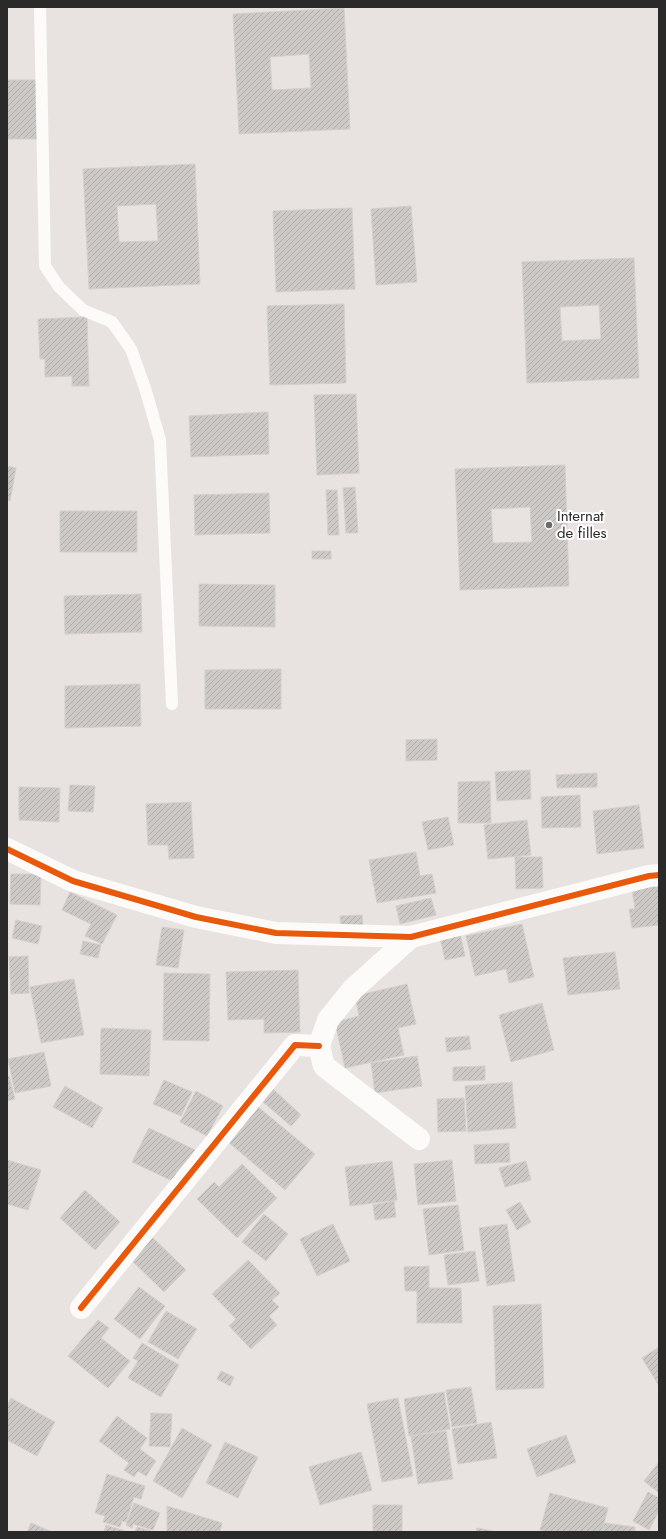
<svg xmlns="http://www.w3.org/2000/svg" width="666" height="1539" viewBox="0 0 666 1539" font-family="Jost,sans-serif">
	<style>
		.building { fill: url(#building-hatch); stroke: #d3cfcc; fill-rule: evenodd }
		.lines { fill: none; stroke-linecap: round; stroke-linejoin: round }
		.service { stroke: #fcfbfa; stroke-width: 12 }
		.minor { stroke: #fcfbfa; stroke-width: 22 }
		.cycleway-casing { stroke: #fff; stroke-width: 8 }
		.cycleway { stroke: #e8590c; stroke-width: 6 }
		.poi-dot { fill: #6c6b6a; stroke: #fff; stroke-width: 1.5 }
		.labels { text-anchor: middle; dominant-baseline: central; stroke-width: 4; stroke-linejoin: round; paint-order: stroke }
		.poi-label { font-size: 15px; fill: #2a2a2a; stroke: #fff; text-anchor: start }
	</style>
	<defs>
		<pattern id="building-hatch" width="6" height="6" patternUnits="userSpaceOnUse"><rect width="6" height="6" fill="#cdc9c7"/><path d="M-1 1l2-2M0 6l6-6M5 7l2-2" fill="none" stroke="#b0adab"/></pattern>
	</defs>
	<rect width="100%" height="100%" fill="#e8e3e0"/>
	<path class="building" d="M 344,8 L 350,129 L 239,134 L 233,14 ZM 309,54 L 311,88 L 272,90 L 270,57 Z
		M 7,80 L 39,80 L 40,139 L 7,139 Z
		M 195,164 L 200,284 L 89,289 L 83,169 ZM 156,204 L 158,241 L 119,242 L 117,206 Z
		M 411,206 L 417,282 L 376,285 L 371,209 Z
		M 352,208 L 355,289 L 276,292 L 273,211 Z
		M 634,258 L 639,378 L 527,383 L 522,262 ZM 599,305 L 601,339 L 562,341 L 560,307 Z
		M 344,304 L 346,383 L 270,385 L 267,306 Z
		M 87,317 L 89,386 L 72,386 L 72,376 L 45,377 L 45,359 L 40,359 L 38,319 Z
		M 356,394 L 359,473 L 317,475 L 314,395 Z
		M 268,412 L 269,454 L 191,457 L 189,416 Z
		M 565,465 L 569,586 L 460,590 L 455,469 ZM 530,507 L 532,542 L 493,543 L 491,509 Z
		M 7,466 L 16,468 L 10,501 L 7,500 Z
		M 355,487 L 358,533 L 346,533 L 343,488 Z
		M 326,490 L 337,490 L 339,535 L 328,535 Z
		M 269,493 L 270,533 L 195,535 L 194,495 Z
		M 60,511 L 137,511 L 137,552 L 60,552 Z
		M 312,551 L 331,551 L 331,559 L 312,559 Z
		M 199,584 L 275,585 L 275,627 L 199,626 Z
		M 141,594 L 142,632 L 65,634 L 64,596 Z
		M 281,669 L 281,709 L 205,709 L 205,670 Z
		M 140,684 L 141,726 L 65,728 L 65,686 Z
		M 437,739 L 437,760 L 406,761 L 406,740 Z
		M 530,770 L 531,799 L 497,801 L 495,772 Z
		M 597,773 L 597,787 L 557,788 L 556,775 Z
		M 490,781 L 491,823 L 458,823 L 458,782 Z
		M 70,785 L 95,786 L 93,812 L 68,811 Z
		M 19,787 L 60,788 L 59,822 L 19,820 Z
		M 580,795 L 581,827 L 542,828 L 541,797 Z
		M 191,802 L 194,858 L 169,859 L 168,845 L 148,845 L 146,804 Z
		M 639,805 L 644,848 L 597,854 L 593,811 Z
		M 448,817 L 454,845 L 428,850 L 422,822 Z
		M 527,820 L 531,855 L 488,859 L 484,825 Z
		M 416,852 L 420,876 L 432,874 L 436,893 L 377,903 L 369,860 Z
		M 515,857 L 542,857 L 543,888 L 516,889 Z
		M 11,874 L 41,874 L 40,905 L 10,904 Z
		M 659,886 L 659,925 L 632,928 L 629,909 L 635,909 L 632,889 Z
		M 70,892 L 117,915 L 102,944 L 85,936 L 91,924 L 62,910 Z
		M 431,898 L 436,915 L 400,924 L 396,906 Z
		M 362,915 L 363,926 L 341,928 L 340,916 Z
		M 16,920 L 42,926 L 38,944 L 12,938 Z
		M 522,924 L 534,977 L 509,983 L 506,969 L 475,976 L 466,936 Z
		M 162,927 L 184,930 L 178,968 L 156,965 Z
		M 460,933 L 465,956 L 445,960 L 440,938 Z
		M 83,941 L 101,945 L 98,958 L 80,954 Z
		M 615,952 L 620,989 L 568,995 L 563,958 Z
		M 28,956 L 29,993 L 11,994 L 9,957 Z
		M 298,970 L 300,1032 L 264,1033 L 264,1019 L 228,1020 L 226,972 Z
		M 164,973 L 210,974 L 209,1041 L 163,1040 Z
		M 74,979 L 84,1035 L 41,1043 L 30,987 Z
		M 407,984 L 416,1024 L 398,1028 L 404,1055 L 345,1068 L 335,1022 L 359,1016 L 355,996 Z
		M 542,1003 L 554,1050 L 511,1062 L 499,1015 Z
		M 101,1028 L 151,1030 L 149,1076 L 100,1074 Z
		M 469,1036 L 471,1049 L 447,1052 L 445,1038 Z
		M 44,1052 L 51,1086 L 15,1093 L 8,1059 Z
		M 417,1056 L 422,1086 L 375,1093 L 371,1063 Z
		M 485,1066 L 485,1080 L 453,1081 L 453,1067 Z
		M 9,1076 L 15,1099 L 7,1101 L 7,1077 Z
		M 164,1080 L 192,1092 L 181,1116 L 153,1104 Z
		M 512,1082 L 516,1128 L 468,1132 L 465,1086 Z
		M 65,1086 L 103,1108 L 92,1128 L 53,1107 Z
		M 273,1089 L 301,1115 L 291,1126 L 262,1101 Z
		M 196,1091 L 223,1106 L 207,1136 L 180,1122 Z
		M 464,1098 L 466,1131 L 438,1132 L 437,1099 Z
		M 257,1106 L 315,1154 L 285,1190 L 227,1141 Z
		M 149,1128 L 195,1150 L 179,1184 L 132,1162 Z
		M 509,1143 L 510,1162 L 475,1164 L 474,1145 Z
		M 7,1160 L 41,1170 L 28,1210 L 7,1204 Z
		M 452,1160 L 456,1201 L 418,1205 L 414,1164 Z
		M 392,1161 L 397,1200 L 350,1206 L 345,1167 Z
		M 526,1161 L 531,1180 L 505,1187 L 499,1168 Z
		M 242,1164 L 277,1198 L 237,1238 L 197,1199 L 214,1182 L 219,1187 Z
		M 85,1190 L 120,1222 L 95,1250 L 60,1218 Z
		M 394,1201 L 396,1217 L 375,1220 L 373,1205 Z
		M 520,1202 L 531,1222 L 517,1230 L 506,1210 Z
		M 458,1205 L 464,1250 L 429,1255 L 423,1209 Z
		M 264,1214 L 288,1234 L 266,1261 L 242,1242 Z
		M 333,1224 L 350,1261 L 317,1276 L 300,1239 Z
		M 507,1224 L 515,1281 L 487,1286 L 479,1228 Z
		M 150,1235 L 186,1270 L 164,1292 L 128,1257 Z
		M 475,1251 L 479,1281 L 448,1285 L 444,1255 Z
		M 248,1260 L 280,1293 L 272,1300 L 279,1307 L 269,1316 L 277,1325 L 251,1349 L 229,1326 L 236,1319 L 212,1294 Z
		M 429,1266 L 429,1288 L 461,1288 L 462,1323 L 417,1323 L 417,1291 L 405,1291 L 404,1267 Z
		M 139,1287 L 165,1306 L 140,1339 L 114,1319 Z
		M 541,1304 L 544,1388 L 496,1390 L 493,1306 Z
		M 166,1311 L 197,1329 L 178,1359 L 148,1342 Z
		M 98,1320 L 109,1328 L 101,1338 L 130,1361 L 108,1388 L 68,1356 Z
		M 142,1343 L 179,1365 L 161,1397 L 128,1378 L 138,1361 L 133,1358 Z
		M 659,1347 L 659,1386 L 642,1358 Z
		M 221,1371 L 234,1377 L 230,1386 L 217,1379 Z
		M 471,1387 L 477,1423 L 452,1427 L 446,1390 Z
		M 444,1392 L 450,1429 L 409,1436 L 404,1399 Z
		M 11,1398 L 55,1422 L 37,1456 L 7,1440 L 7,1406 Z
		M 398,1398 L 413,1476 L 382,1482 L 367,1404 Z
		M 151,1413 L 172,1414 L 170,1447 L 149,1446 Z
		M 117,1416 L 147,1438 L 140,1449 L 156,1461 L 146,1476 L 138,1471 L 134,1477 L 124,1470 L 129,1463 L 99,1441 Z
		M 491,1422 L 497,1458 L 458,1464 L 452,1429 Z
		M 182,1428 L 212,1445 L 182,1498 L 153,1481 Z
		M 446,1431 L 453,1479 L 418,1484 L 411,1436 Z
		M 566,1435 L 576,1462 L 537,1477 L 527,1449 Z
		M 225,1442 L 258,1457 L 238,1498 L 206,1483 Z
		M 361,1452 L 372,1490 L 320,1505 L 309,1467 Z
		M 659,1462 L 659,1493 L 644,1481 Z
		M 107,1474 L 145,1486 L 141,1499 L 134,1497 L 126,1522 L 122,1521 L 120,1527 L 103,1522 L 105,1516 L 95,1513 Z
		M 648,1492 L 659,1498 L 659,1511 L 649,1530 L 633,1521 Z
		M 550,1493 L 608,1508 L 602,1532 L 546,1532 L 540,1530 Z
		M 134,1503 L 160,1513 L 153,1530 L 133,1524 L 132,1528 L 126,1525 Z
		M 373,1505 L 402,1505 L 402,1532 L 373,1532 Z
		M 167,1506 L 222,1523 L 220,1532 L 167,1532 Z
		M 31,1523 L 52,1532 L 27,1532 Z
		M 604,1523 L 635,1527 L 635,1532 L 603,1532 Z
		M 106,1525 L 128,1532 L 104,1532 Z
		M 137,1527 L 151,1531 L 151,1532 L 135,1532 Z
		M 477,1528 L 498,1532 L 476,1532 Z"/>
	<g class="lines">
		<path class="service" d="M 40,7 L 45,266 L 59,287 L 83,310 L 112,322 L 131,349 L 145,388 L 160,440 L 172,704"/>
		<path class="minor" d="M 7,849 L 73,881 L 196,917 L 276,933 L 411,937 L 649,876 L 659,875
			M 411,937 L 353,989 L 328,1020 L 319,1046 L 324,1066 L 419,1139
			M 81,1308 L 295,1045 L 319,1046"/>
		<defs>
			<path id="cycleway" d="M 7,849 L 73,881 L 196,917 L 276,933 L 411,937 L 649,876 L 659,875
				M 81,1308 L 295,1045 L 319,1046"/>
		</defs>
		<use href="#cycleway" class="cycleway-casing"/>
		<use href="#cycleway" class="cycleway"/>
	</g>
	<circle class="poi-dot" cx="549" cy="525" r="4"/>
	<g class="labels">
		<g class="poi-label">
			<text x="557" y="516">Internat<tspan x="557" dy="17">de filles</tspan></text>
		</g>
	</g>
	<rect width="666" height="1539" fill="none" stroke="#2a2a2a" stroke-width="16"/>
</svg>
